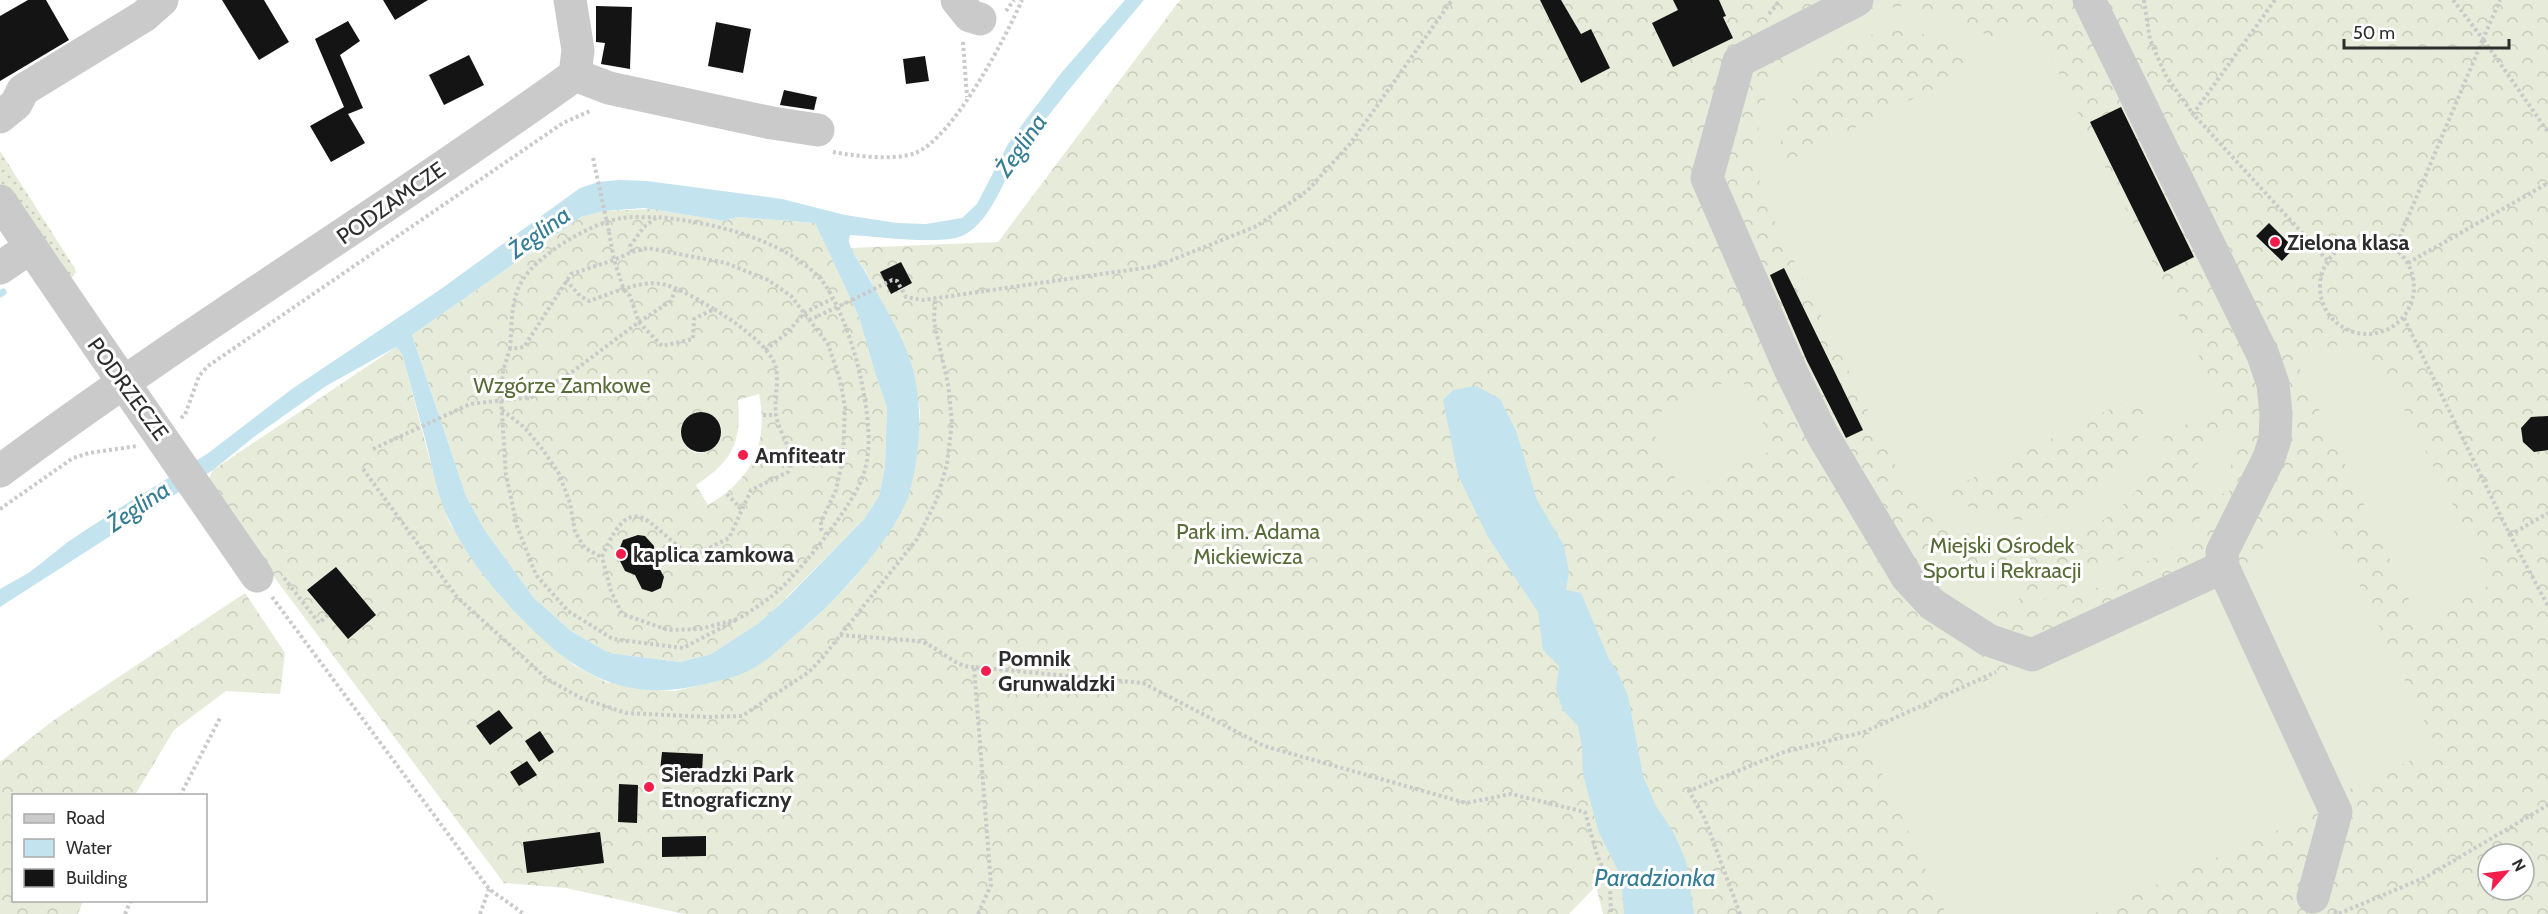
<svg xmlns="http://www.w3.org/2000/svg" width="2548" height="914" viewBox="0 0 2548 914" font-family="Cabin,sans-serif">
	<style>
		.grass { fill: url(#grass-dots) }
		.forest { fill: url(#forest-crowns); fill-rule: evenodd }
		.pitch { fill: #e6ecd9; fill-rule: evenodd }
		.water { fill: #c3e3ee; fill-rule: evenodd }
		.lines { fill: none; stroke-linecap: round; stroke-linejoin: round }
		.stream { stroke: #c3e3ee; stroke-width: 7 }
		.building { fill: #141414 }
		.path { stroke: #cacaca; stroke-width: 4; stroke-dasharray: 3 3; stroke-linecap: butt }
		.minor { stroke: #cacaca; stroke-width: 33 }
		.path-bridge { stroke: #cacaca; stroke-width: 4; stroke-dasharray: 3 3; stroke-linecap: butt }
		.poi-dot { fill: #f41e4c; stroke: #fff; stroke-width: 2 }
		.labels { text-anchor: middle; dominant-baseline: central; stroke-width: 6; stroke-linejoin: round; paint-order: stroke }
		.street-label { font-size: 22px; fill: #2d2d2d; stroke: #fff }
		.poi-label { font-size: 22px; font-weight: bold; fill: #2d2d2d; stroke: #fff; text-anchor: start }
		.park-label { font-size: 22px; fill: #576c37; stroke: #fff }
		.water-label { font-size: 24px; font-style: italic; fill: #347d95; stroke: #fff }
	</style>
	<defs>
		<pattern id="grass-dots" width="8" height="8" patternUnits="userSpaceOnUse" patternTransform="scale(1.5)"><rect width="8" height="8" fill="#e6ecd9"/><path d="M2 2h.1M6 6h.1" fill="none" stroke="#c6cbbb" stroke-width="1.8" stroke-linecap="round"/></pattern>
		<pattern id="forest-crowns" width="20" height="18" patternUnits="userSpaceOnUse" patternTransform="scale(1.5)"><rect width="20" height="18" fill="#e6ecd9"/><path d="M2 6a3 3 0 1 1 6 0M12 15a3 3 0 1 1 6 0" fill="none" stroke="#c6cbbb"/></pattern>
	</defs>
	<rect width="100%" height="100%" fill="#fff"/>
	<path class="grass" d="M 0,151 L 74,267 L 76,272 L 72,278 L 62,277 L 0,185 Z"/>
	<path class="forest" d="M 1180,0 L 2548,0 L 2548,914 L 1603,914 L 1596,886 L 1569,914 L 684,914 L 566,888 L 504,883 L 265,565 L 208,481 L 213,470 L 396,347 L 402,354 L 439,495 L 450,524 L 500,596 L 575,666 L 606,682 L 638,689 L 675,691 L 725,679 L 751,669 L 809,624 L 851,582 L 899,516 L 909,493 L 916,457 L 920,412 L 913,370 L 905,348 L 865,270 L 850,248 L 998,242 ZM 2488,854 L 2524,854 L 2524,890 L 2488,890 Z
		M 650,209 L 725,221 L 738,217 L 815,223 L 859,317 L 875,373 L 887,407 L 885,467 L 879,496 L 864,519 L 780,604 L 759,623 L 711,654 L 680,662 L 609,653 L 571,631 L 534,598 L 484,529 L 466,496 L 412,335 L 581,217 L 604,211 ZM 759,394 C 769,444 752,480 708,505 L 696,485 C 732,462 742,442 738,400 ZM 702,412 C 748,423 700,476 683,441 C 676,426 687,414 702,412 Z
		M 245,593 L 285,653 L 280,694 L 226,691 L 174,730 L 135,795 L 14,796 L 14,900 L 83,901 L 78,914 L 0,914 L 0,762 L 54,720 Z"/>
	<path class="pitch" d="M 1905,6 C 1940,10 1967,20 1995,41 L 2033,22 L 2224,406 L 2165,435 C 2149,486 2121,515 2073,536 L 2076,543 L 2063,550 L 2058,541 C 1984,552 1941,531 1898,471 L 1763,198 C 1750,145 1757,86 1799,48 C 1806,42 1815,37 1823,32 C 1831,27 1840,19 1850,15 C 1868,9 1886,8 1905,6 ZM 1897,31 C 1929,32 1959,42 1983,64 L 1782,164 C 1774,111 1809,56 1860,38 C 1872,34 1884,33 1897,31 ZM 2144,392 C 2147,405 2143,421 2139,433 C 2117,514 2010,549 1947,491 Z
		M 2340,344 L 2386,374 L 2493,583 L 2420,623 L 2297,363 Z
		M 1740,375 L 1775,449 L 1682,493 L 1647,419 Z
		M 2235,417 L 2238,421 L 2234,425 L 2229,495 L 2203,489 L 2187,477 L 2231,423 L 2231,418 Z
		M 2210,513 L 2217,525 L 2041,617 L 2035,604 Z
		M 2330,523 L 2437,748 L 2342,793 L 2235,568 Z
		M 1933,551 L 2027,583 L 2019,599 L 2006,610 L 1989,616 L 1972,616 L 1933,583 L 1929,567 Z
		M 2219,574 L 2326,808 L 2092,914 L 1946,914 L 1865,736 Z"/>
	<path class="water" d="M 1125,0 L 1144,0 C 1102,50 1058,100 1021,153 C 1002,180 993,219 964,235 C 944,246 875,236 850,235 C 849,241 848,240 850,245 C 853,255 861,264 866,273 C 882,303 904,336 913,369 C 923,408 920,453 910,491 C 898,535 830,608 794,636 C 781,647 767,661 752,669 C 736,678 717,681 701,685 C 622,703 574,673 521,618 C 494,591 468,558 451,524 C 437,498 433,469 426,442 C 418,413 410,383 402,354 L 396,347 L 326,386 L 255,436 L 213,470 L 0,607 L 0,589 L 30,572 L 69,541 L 118,509 L 207,454 L 292,389 L 441,289 L 580,188 L 598,182 L 619,180 L 647,181 L 782,199 L 845,215 L 897,223 L 926,224 L 962,218 L 977,204 L 1008,144 L 1027,118 L 1062,72 ZM 644,208 L 725,221 L 738,217 L 815,223 L 859,317 L 875,373 L 887,407 L 885,467 L 879,496 L 864,519 L 786,599 L 759,623 L 711,654 L 680,662 L 609,653 L 571,631 L 534,598 L 484,529 L 466,496 L 412,335 L 581,217 L 604,211 Z
		M 1476,386 L 1500,399 L 1516,431 L 1537,500 L 1564,546 L 1569,572 L 1566,590 L 1581,593 L 1609,659 L 1618,673 L 1628,696 L 1643,776 L 1656,806 L 1673,831 L 1686,861 L 1694,914 L 1624,914 L 1621,876 L 1599,833 L 1583,775 L 1582,748 L 1578,726 L 1563,710 L 1556,690 L 1559,666 L 1543,650 L 1538,612 L 1488,537 L 1458,475 L 1443,400 L 1453,390 Z"/>
	<g class="lines">
		<path class="stream" d="M 0,294 L 3,292"/>
	</g>
	<path class="building" d="M 28,0 L 46,0 L 69,40 L 0,81 L 0,16 Z
		M 222,0 L 264,0 L 289,42 L 259,60 Z
		M 383,0 L 428,0 L 395,20 Z
		M 1540,0 L 1561,0 L 1581,34 L 1591,29 L 1610,68 L 1581,83 Z
		M 1673,0 L 1719,0 L 1726,16 L 1723,17 L 1733,38 L 1673,67 L 1652,23 L 1678,10 Z
		M 596,6 L 632,7 L 630,69 L 601,64 L 605,43 L 596,42 Z
		M 348,21 L 360,41 L 340,55 L 363,108 L 348,114 L 365,143 L 331,162 L 310,126 L 344,107 L 315,39 Z
		M 716,22 L 751,29 L 743,73 L 708,66 Z
		M 469,55 L 484,85 L 444,105 L 429,75 Z
		M 925,56 L 929,81 L 906,84 L 903,59 Z
		M 784,90 L 817,97 L 814,110 L 780,105 Z
		M 2121,107 L 2194,257 L 2164,272 L 2090,122 Z
		M 2269,223 L 2294,248 L 2282,261 L 2256,236 Z
		M 901,262 L 912,283 L 891,294 L 880,272 Z
		M 1784,268 L 1863,430 L 1846,438 L 1807,361 L 1770,275 Z
		M681 432a20 20 0 1 1 40 0a20 20 0 1 1-40 0Z
		M 2548,416 L 2548,450 L 2534,452 L 2523,442 L 2521,428 L 2531,417 Z
		M 638,535 L 645,536 L 654,546 L 655,560 L 664,577 L 661,588 L 652,592 L 642,589 L 635,575 L 625,571 L 617,555 L 623,540 Z
		M 336,567 L 376,615 L 348,639 L 307,590 Z
		M 499,710 L 513,728 L 490,745 L 476,726 Z
		M 540,731 L 554,752 L 539,762 L 525,741 Z
		M 662,752 L 703,754 L 702,773 L 660,771 Z
		M 527,761 L 537,775 L 519,786 L 510,772 Z
		M 619,784 L 638,785 L 637,823 L 618,822 Z
		M 600,832 L 604,863 L 527,873 L 523,842 Z
		M 706,836 L 706,856 L 662,857 L 662,837 Z"/>
	<g class="lines">
		<path class="path" d="M 2144,0 L 2150,40 L 2166,76 L 2193,114
			M 2275,0 L 2193,114 L 2327,260
			M 2453,0 L 2483,39 L 2500,0
			M 1006,11 L 1014,0
			M 1769,14 L 1780,0
			M 963,42 L 967,97
			M 833,152 C 854,156 895,161 915,153 C 953,139 1006,37 1022,0
			M 609,232 L 614,260 L 624,290 L 630,296 L 639,322 L 671,301 L 676,288
			M2320 287a47 47 0 1 1 94 0a47 47 0 1 1-94 0Z
			M 2395,248 L 2483,39 L 2548,132
			M 632,252 L 630,246 L 644,227 L 657,217 C 710,222 777,237 817,275 C 838,296 855,350 861,379 C 867,409 873,443 864,473 C 856,502 802,569 779,590 C 767,601 752,610 738,619
			M 2408,263 L 2548,183
			M 566,280 L 580,296 L 589,301 C 611,294 639,280 662,284 C 680,288 698,300 714,309
			M 852,300 L 892,280 L 897,281 L 906,297 L 923,300 L 1157,266 L 1257,226 L 1307,191 L 1350,144 L 1452,0
			M 2404,318 L 2510,535 L 2548,606
			M 809,320 L 818,316
			M 510,349 C 512,327 510,301 522,281 C 538,254 592,222 623,218 C 634,216 646,218 656,217
			M 765,350 L 787,333 L 804,313 L 832,299
			M 502,410 L 525,428 L 543,450 L 559,474 L 570,503 L 575,532 L 585,548 L 601,557
			M 763,415 L 776,415
			M 181,418 L 185,415 L 199,376 L 208,366 L 563,123 L 590,111
			M 373,449 L 470,404 L 532,397 L 572,372 L 639,322 L 662,346 L 693,339 L 694,319 L 714,309 C 732,320 771,346 776,368 C 779,383 774,400 776,415 C 780,437 795,448 788,472 L 751,490 L 729,538 L 693,556 C 650,532 635,480 602,557 L 611,591 L 622,614 L 668,630 L 700,629 L 738,619 L 683,648 L 613,639 L 568,611 L 536,575 L 517,526 L 506,475 L 501,399 L 503,371 L 510,349 L 524,347 L 571,274 L 614,260 L 632,252 L 648,248 L 726,263 L 768,280 L 791,296 L 828,344 L 840,380 L 845,407 L 843,458 L 836,490 L 821,522 L 821,529 L 826,534
			M 363,469 L 457,597 L 547,679 L 581,698 L 626,713 L 708,717 L 742,716 L 809,672 L 823,657 L 917,539 L 937,499 L 947,464 L 952,423 L 948,384 L 934,322 L 935,298
			M 727,494 L 741,509
			M 0,509 L 73,458 L 89,453 L 137,446
			M 2510,535 L 2548,513
			M 284,578 L 319,623 L 328,615
			M 272,597 L 489,889 L 524,914
			M 840,635 L 919,641 C 938,646 955,668 974,667
			M 180,796 L 221,716
			M 2334,911 L 2338,914 L 2426,877 L 2548,805
			M 125,914 L 131,900
			M 480,914 L 489,889
			M 978,914 L 991,885 L 974,667 L 1143,683 L 1264,746 L 1466,803 L 1511,794 L 1585,812 L 1597,855 L 1610,885 L 1611,914
			M 1740,914 L 1705,819 L 1689,791 L 1784,752 L 1864,732 L 1996,672"/>
		<path class="minor" d="M 570,0 L 578,50 L 575,75
			M 957,0 L 970,16 L 980,19
			M 1857,0 L 1739,61 L 1707,178 L 1790,369 L 1822,434 L 1907,577 L 1932,604 L 1988,640 L 2032,655 L 2223,567 L 2222,552 L 2269,458 L 2275,439 L 2276,414 L 2273,384 L 2263,355 L 2089,0
			M 575,75 L 609,88 L 772,123 L 818,130
			M 0,117 L 16,104 L 23,90 L 144,16 L 162,0
			M 0,201 C 84,327 171,451 257,576
			M 0,268 L 31,247
			M 0,471 C 187,332 386,211 575,75
			M 2223,567 L 2336,812 L 2313,897"/>
		<path class="path-bridge" d="M 593,158 L 609,232
			M 818,316 L 852,300"/>
	</g>
	<g class="poi-dot">
		<circle cx="2275" cy="242" r="6"/>
		<circle cx="743" cy="455" r="6"/>
		<circle cx="621" cy="554" r="6"/>
		<circle cx="986" cy="671" r="6"/>
		<circle cx="649" cy="787" r="6"/>
	</g>
	<g class="labels">
		<g class="street-label">
			<text transform="translate(391 203) rotate(-35)">PODZAMCZE</text>
			<text transform="translate(128 389) rotate(54)">PODRZECZE</text>
		</g>
		<g class="poi-label">
			<text x="2287" y="242">Zielona klasa</text>
			<text x="755" y="455">Amfiteatr</text>
			<text x="633" y="554">kaplica zamkowa</text>
			<text x="998" y="658">Pomnik<tspan x="998" dy="25">Grunwaldzki</tspan></text>
			<text x="661" y="774">Sieradzki Park<tspan x="661" dy="25">Etnograficzny</tspan></text>
		</g>
		<g class="park-label">
			<text x="562" y="385">Wzgórze Zamkowe</text>
			<text x="1248" y="531">Park im. Adama<tspan x="1248" dy="25">Mickiewicza</tspan></text>
			<text x="2002" y="545">Miejski Ośrodek<tspan x="2002" dy="25">Sportu i Rekraacji</tspan></text>
		</g>
		<g class="water-label">
			<text transform="translate(1021 145) rotate(-55)">Żeglina</text>
			<text transform="translate(539 232) rotate(-36)">Żeglina</text>
			<text transform="translate(138 506) rotate(-34)">Żeglina</text>
			<text x="1655" y="877">Paradzionka</text>
		</g>
	</g>
	<rect x="12" y="794" width="195" height="108" fill="#ffffff" stroke="#ababab" stroke-width="1.5"/>
	<rect x="24" y="814" width="30" height="9" fill="#cacaca" stroke="#ababab" stroke-width="1.5"/>
	<text x="66" y="824" font-size="18" fill="#2d2d2d">Road</text>
	<rect x="24" y="839" width="30" height="18" fill="#c3e3ee" stroke="#ababab" stroke-width="1.5"/>
	<text x="66" y="854" font-size="18" fill="#2d2d2d">Water</text>
	<rect x="24" y="869" width="30" height="18" fill="#141414" stroke="#ababab" stroke-width="1.5"/>
	<text x="66" y="884" font-size="18" fill="#2d2d2d">Building</text>
	<g transform="translate(2506 872) rotate(62)"><circle r="28" fill="#ffffff" stroke="#ababab" stroke-width="1.5"/>
	<path d="M0-4.5L10 22L0 15L-10 22Z" fill="#f41e4c"/>
	<text y="-9" font-size="16" font-weight="bold" text-anchor="middle" fill="#2d2d2d">N</text>
	</g>
	<path d="M2344 39v9h165v-9" fill="none" stroke="#2d2d2d" stroke-width="3"/>
	<text x="2353" y="39" font-size="18" fill="#2d2d2d" stroke="#ffffff" stroke-width="4.5" paint-order="stroke">50 m</text>
</svg>
